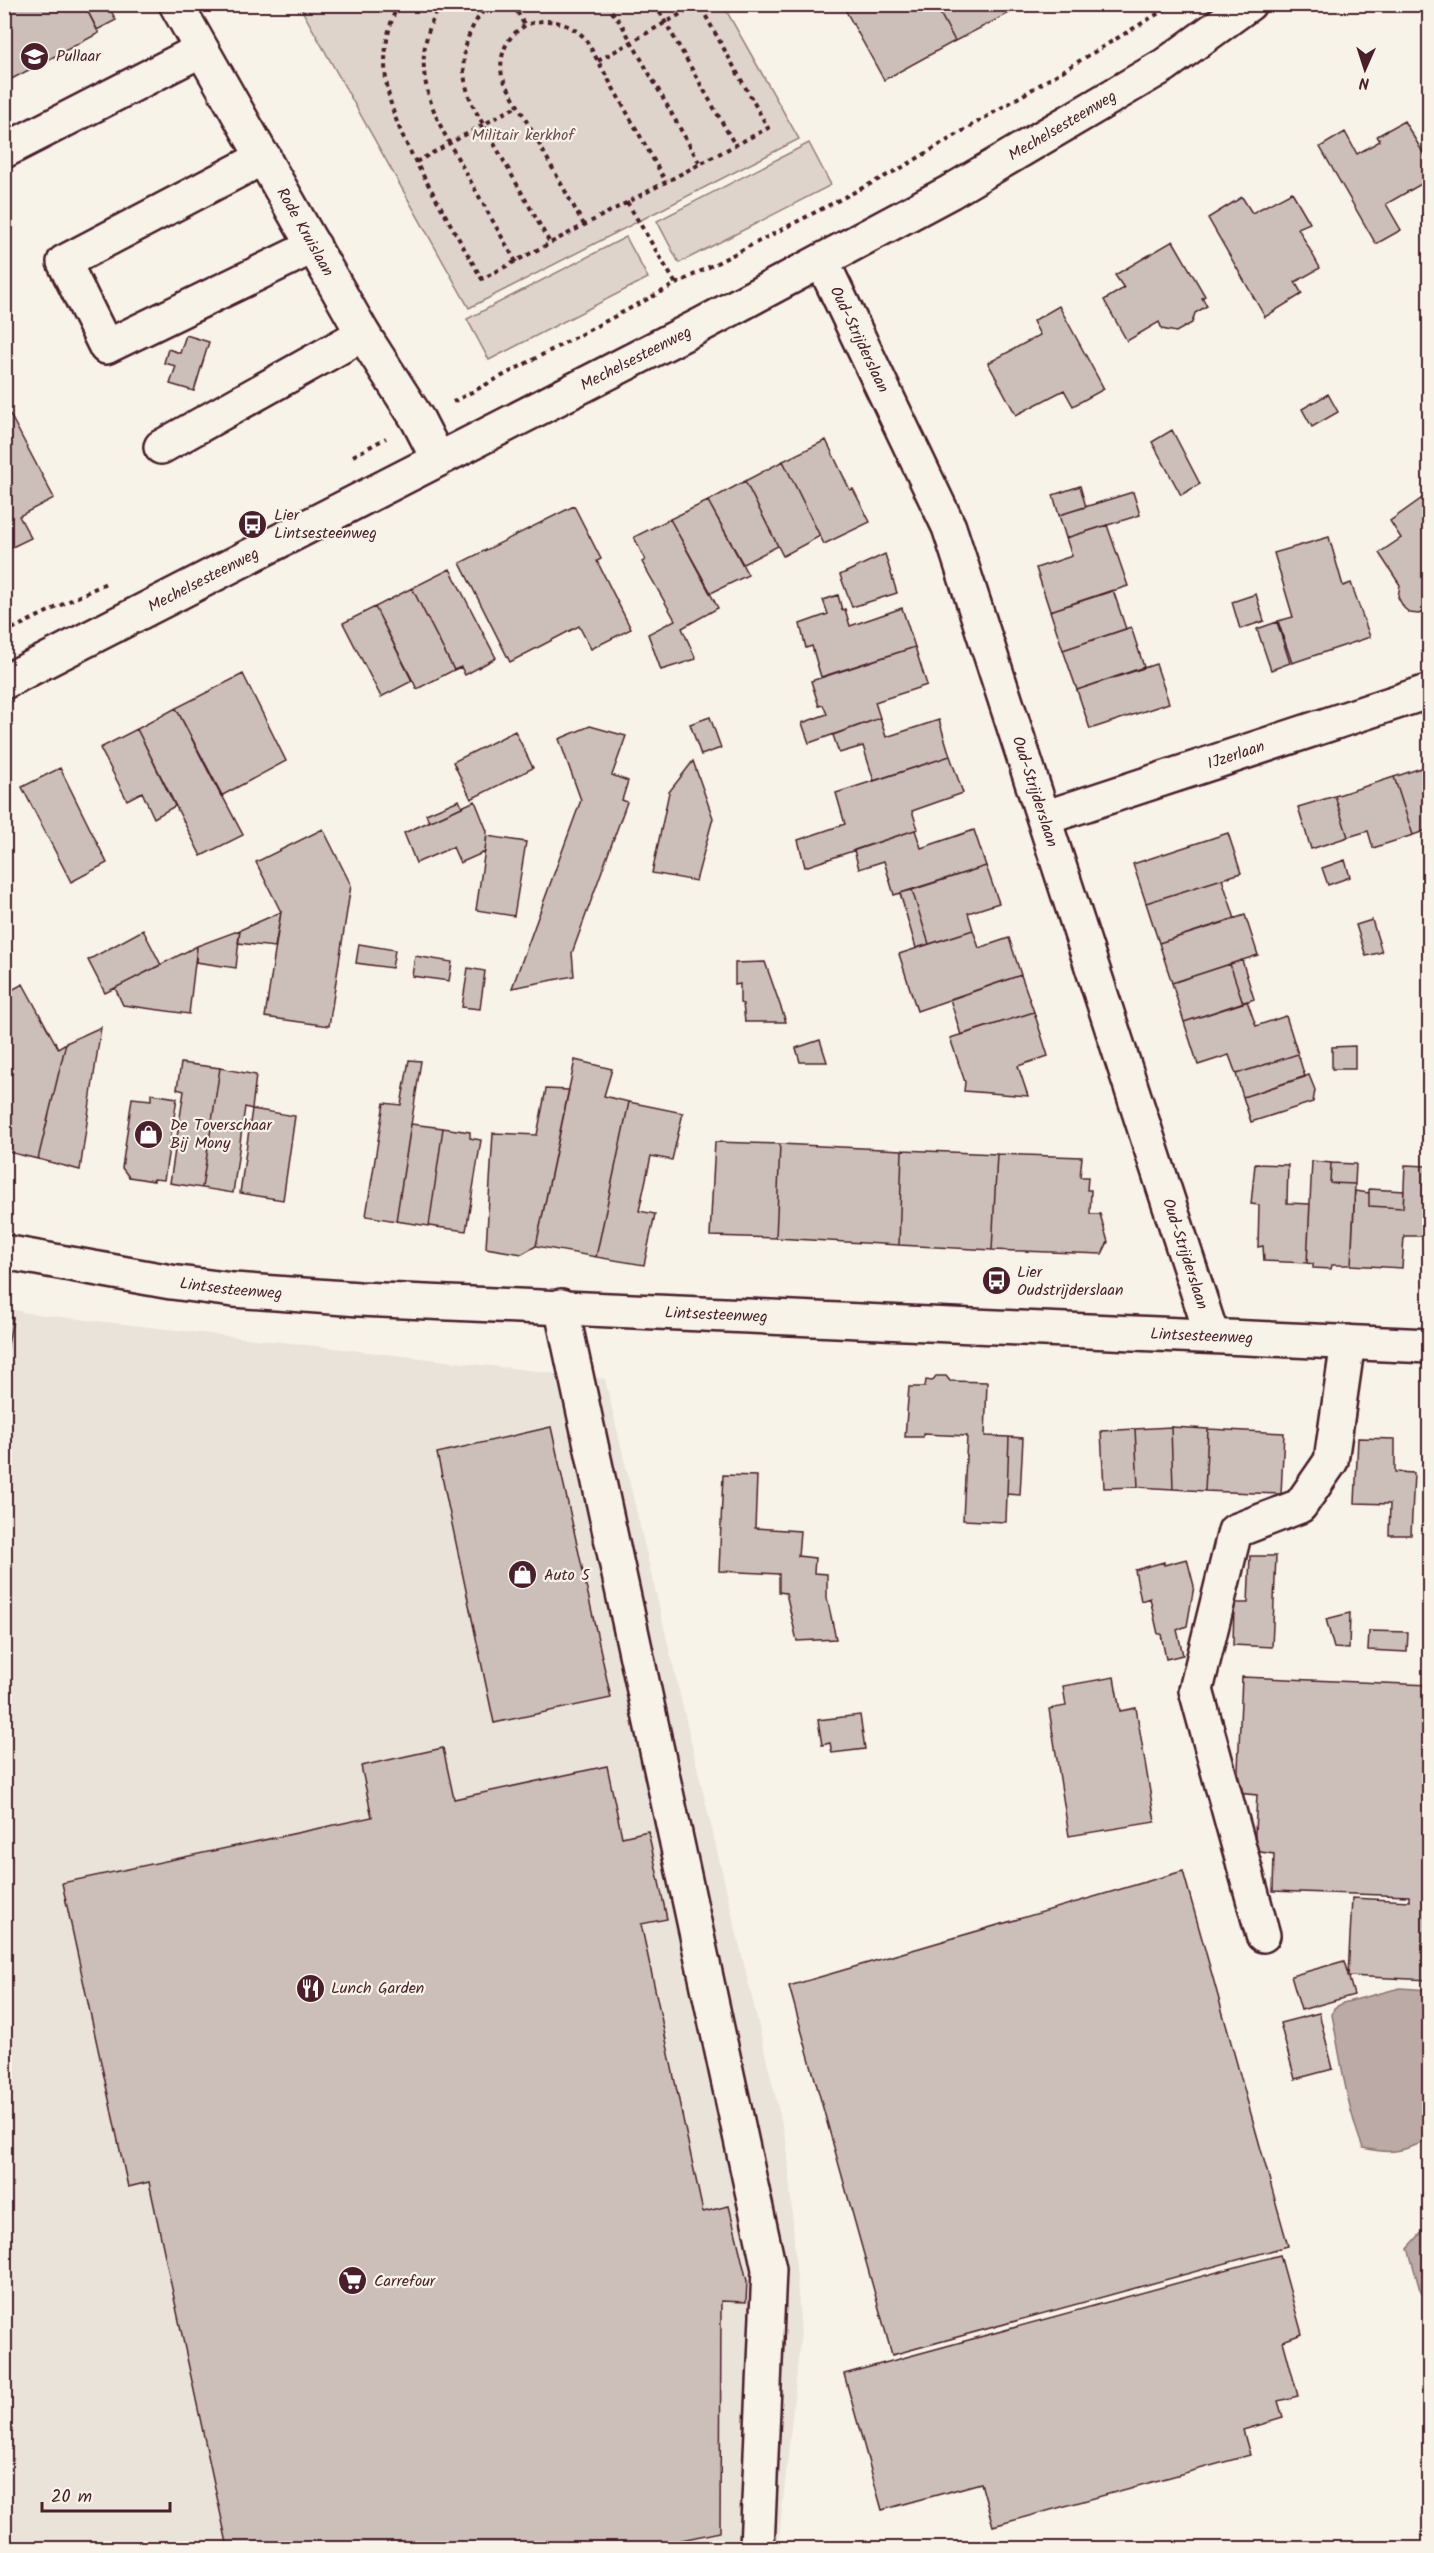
<svg xmlns="http://www.w3.org/2000/svg" width="1434" height="2553" viewBox="0 0 1434 2553" font-family="Kalam,sans-serif">
	<style>
		.built { fill: #eae3da }
		.green { fill: #ded4cc; stroke: #947a7c; stroke-width: 1.5 }
		.water { fill: #bcaaa7; stroke: #8e7275; stroke-width: 1.5 }
		.building { fill: #ccbfb9; stroke: #4a1f2b; stroke-width: 1.5 }
		.lines { fill: none; stroke-linecap: round; stroke-linejoin: round }
		.minor-casing { stroke: #4a1f2b; stroke-width: 38 }
		.major-casing { stroke: #4a1f2b; stroke-width: 38 }
		.path { stroke: #4a1f2b; stroke-width: 4; stroke-dasharray: 4.5 4.5; stroke-linecap: butt }
		.minor { stroke: #f7f3e8; stroke-width: 33 }
		.major { stroke: #f7f3e8; stroke-width: 33 }
		.labels { text-anchor: middle; dominant-baseline: central; stroke-width: 4.5; stroke-linejoin: round; paint-order: stroke }
		.poi-label { font-size: 16px; fill: #4a1f2b; stroke: #f7f3e8; text-anchor: start }
		.street-label { font-size: 16px; fill: #4a1f2b; stroke: #f7f3e8 }
		.park-label { font-size: 16px; fill: #6f4c53; stroke: #f7f3e8 }
	</style>
	<rect width="100%" height="100%" fill="#f7f3e8"/>
	<filter id="ink" filterUnits="userSpaceOnUse"><feTurbulence type="fractalNoise" baseFrequency=".0167" numOctaves="2"/><feDisplacementMap in="SourceGraphic" scale="12" xChannelSelector="R" yChannelSelector="G"/><feConvolveMatrix kernelMatrix="1 2 1 2 8 2 1 2 1" color-interpolation-filters="sRGB"/></filter>
	<g filter="url(#ink)">
		<path class="built" d="M 4,1307 L 27,1313 L 605,1379 L 787,2145 L 801,2333 L 778,2548 L 5,2548 Z"/>
		<path class="green" d="M 299,5 L 723,5 L 799,139 L 469,308 Z
			M 809,143 L 831,185 L 679,263 L 657,221 Z
			M 626,237 L 648,278 L 489,360 L 467,319 Z"/>
		<path class="water" d="M 1400,1988 L 1429,1990 L 1429,2140 C 1402,2151 1393,2155 1363,2148 C 1346,2105 1341,2059 1332,2015 L 1334,2008 L 1343,2003 Z
			M 1429,2228 L 1430,2228 L 1429,2307 L 1420,2290 L 1408,2248 L 1423,2231 Z"/>
		<path class="building" d="M 4,4 L 84,4 L 99,33 L 4,83 Z
			M 84,4 L 107,4 L 116,20 L 97,30 Z
			M 842,4 L 935,4 L 955,41 L 884,80 Z
			M 935,4 L 1027,4 L 955,41 Z
			M 1404,121 L 1430,164 L 1430,179 L 1386,204 L 1401,230 L 1376,244 L 1320,147 L 1345,132 L 1357,154 L 1380,141 L 1377,136 Z
			M 1292,192 L 1310,223 L 1298,228 L 1320,268 L 1295,282 L 1302,294 L 1265,317 L 1208,218 L 1242,197 L 1252,213 Z
			M 1173,241 L 1205,296 L 1202,298 L 1207,306 L 1195,313 L 1192,323 L 1176,332 L 1162,329 L 1159,322 L 1127,341 L 1104,300 L 1124,288 L 1115,275 Z
			M 1059,306 L 1104,389 L 1073,406 L 1064,390 L 1016,415 L 988,363 L 1040,335 L 1033,321 Z
			M 186,335 L 209,342 L 194,391 L 170,384 L 176,366 L 164,363 L 168,349 L 180,353 Z
			M 1328,394 L 1338,412 L 1312,427 L 1302,409 Z
			M 4,403 L 54,498 L 19,516 L 31,538 L 4,551 Z
			M 1172,430 L 1200,484 L 1181,495 L 1152,442 Z
			M 826,440 L 850,490 L 853,489 L 870,522 L 824,544 L 783,461 Z
			M 783,461 L 820,536 L 783,556 L 745,481 Z
			M 745,481 L 778,546 L 743,564 L 708,501 Z
			M 1080,486 L 1086,507 L 1059,515 L 1053,495 Z
			M 1133,492 L 1140,515 L 1066,538 L 1059,515 Z
			M 1425,496 L 1430,503 L 1430,608 L 1419,614 L 1410,613 L 1404,608 L 1398,597 L 1400,585 L 1379,553 L 1401,538 L 1390,521 Z
			M 708,501 L 748,575 L 711,593 L 670,519 Z
			M 574,506 L 601,559 L 597,561 L 631,629 L 591,649 L 579,626 L 510,662 L 460,563 Z
			M 670,519 L 718,608 L 682,628 L 696,659 L 661,670 L 648,634 L 675,620 L 642,562 L 645,560 L 634,537 Z
			M 1107,525 L 1128,586 L 1050,611 L 1036,568 L 1072,556 L 1066,538 Z
			M 1329,537 L 1343,586 L 1351,583 L 1370,637 L 1292,663 L 1278,621 L 1293,617 L 1274,553 Z
			M 885,554 L 897,593 L 852,607 L 840,575 Z
			M 450,569 L 496,658 L 465,675 L 461,667 L 454,670 L 412,588 Z
			M 412,588 L 454,670 L 417,689 L 375,607 Z
			M 1113,590 L 1126,629 L 1063,650 L 1050,611 Z
			M 1256,594 L 1264,621 L 1240,629 L 1232,602 Z
			M 838,595 L 842,610 L 845,609 L 850,626 L 902,608 L 915,647 L 821,677 L 812,646 L 806,648 L 800,624 L 828,614 L 823,600 Z
			M 375,607 L 412,681 L 381,697 L 343,623 Z
			M 1277,622 L 1290,663 L 1271,670 L 1257,629 Z
			M 1131,627 L 1144,667 L 1077,690 L 1063,650 Z
			M 915,647 L 927,685 L 875,702 L 880,718 L 809,743 L 802,723 L 827,714 L 823,705 L 819,706 L 811,681 Z
			M 1156,664 L 1169,703 L 1090,729 L 1077,690 Z
			M 243,674 L 286,761 L 221,796 L 176,708 Z
			M 176,708 L 243,835 L 201,856 L 137,729 Z
			M 710,717 L 721,748 L 701,755 L 690,724 Z
			M 880,718 L 886,737 L 939,720 L 950,756 L 874,781 L 863,746 L 839,753 L 833,735 Z
			M 590,726 L 626,736 L 612,775 L 628,781 L 622,800 L 627,802 L 572,953 L 574,976 L 512,988 L 581,800 L 559,739 Z
			M 137,729 L 175,806 L 154,818 L 142,792 L 127,800 L 100,748 Z
			M 515,731 L 533,768 L 471,799 L 453,762 Z
			M 950,756 L 963,793 L 912,811 L 918,829 L 805,867 L 798,840 L 845,824 L 836,793 Z
			M 693,761 L 713,818 L 696,881 L 652,873 L 669,792 Z
			M 1430,765 L 1430,829 L 1413,835 L 1394,777 Z
			M 60,768 L 107,863 L 71,882 L 22,787 Z
			M 1394,777 L 1413,835 L 1373,848 L 1368,831 L 1348,837 L 1335,796 Z
			M 1335,796 L 1348,837 L 1311,849 L 1298,807 Z
			M 459,800 L 462,807 L 429,822 L 426,814 Z
			M 475,801 L 487,831 L 485,852 L 460,863 L 453,847 L 416,863 L 404,833 Z
			M 323,829 L 351,885 L 329,1026 L 265,1017 L 281,912 L 256,862 Z
			M 915,830 L 921,848 L 974,830 L 986,866 L 894,895 L 884,861 L 859,869 L 854,850 Z
			M 1228,833 L 1241,873 L 1146,903 L 1133,864 Z
			M 487,836 L 526,842 L 514,916 L 476,910 Z
			M 1345,860 L 1350,877 L 1328,885 L 1322,868 Z
			M 986,866 L 999,903 L 968,913 L 973,930 L 929,944 L 912,890 Z
			M 1222,879 L 1235,919 L 1159,943 L 1146,903 Z
			M 912,890 L 929,944 L 916,948 L 900,893 Z
			M 281,912 L 275,947 L 238,943 L 240,930 Z
			M 1245,915 L 1258,955 L 1172,983 L 1159,943 Z
			M 1372,920 L 1382,952 L 1366,956 L 1356,925 Z
			M 143,930 L 161,965 L 105,993 L 88,960 Z
			M 240,930 L 236,968 L 196,962 L 197,946 Z
			M 973,930 L 979,948 L 1009,938 L 1021,975 L 917,1011 L 899,954 Z
			M 359,944 L 395,950 L 392,968 L 356,963 Z
			M 197,946 L 189,1014 L 123,1005 L 115,988 Z
			M 415,956 L 452,962 L 449,981 L 412,976 Z
			M 1242,960 L 1254,999 L 1243,1003 L 1230,964 Z
			M 765,962 L 786,1022 L 745,1022 L 743,1004 L 740,1003 L 740,984 L 735,985 L 735,963 Z
			M 1230,964 L 1243,1003 L 1184,1022 L 1172,983 Z
			M 468,968 L 485,971 L 480,1009 L 462,1007 Z
			M 1021,975 L 1034,1012 L 961,1035 L 950,999 Z
			M 23,984 L 58,1048 L 66,1043 L 38,1159 L 4,1151 L 4,994 Z
			M 1247,1001 L 1256,1026 L 1286,1016 L 1298,1054 L 1236,1074 L 1229,1055 L 1198,1065 L 1184,1022 Z
			M 1034,1012 L 1048,1056 L 1018,1066 L 1028,1096 L 964,1091 L 965,1082 L 950,1038 Z
			M 101,1027 L 80,1170 L 38,1159 L 66,1043 Z
			M 820,1040 L 827,1062 L 800,1062 L 796,1048 Z
			M 1355,1046 L 1355,1069 L 1332,1069 L 1332,1047 Z
			M 1298,1054 L 1305,1077 L 1243,1097 L 1236,1074 Z
			M 409,1060 L 421,1061 L 396,1221 L 366,1216 L 384,1103 L 401,1105 Z
			M 575,1060 L 612,1069 L 604,1096 L 629,1102 L 596,1257 L 536,1246 Z
			M 181,1063 L 220,1068 L 202,1188 L 170,1183 L 184,1091 L 177,1089 Z
			M 220,1068 L 256,1075 L 252,1109 L 245,1107 L 233,1193 L 202,1188 Z
			M 1309,1075 L 1315,1090 L 1313,1102 L 1251,1122 L 1243,1097 Z
			M 546,1089 L 569,1090 L 536,1246 L 522,1254 L 486,1248 L 493,1133 L 537,1135 Z
			M 151,1094 L 177,1098 L 164,1180 L 154,1179 L 154,1181 L 129,1177 L 122,1168 L 132,1098 L 151,1100 Z
			M 629,1102 L 683,1113 L 672,1160 L 651,1156 L 639,1211 L 655,1214 L 644,1265 L 596,1257 Z
			M 252,1109 L 295,1116 L 283,1200 L 240,1193 Z
			M 411,1124 L 443,1128 L 429,1226 L 396,1221 Z
			M 443,1128 L 470,1132 L 470,1138 L 481,1140 L 466,1231 L 429,1226 Z
			M 715,1142 L 780,1144 L 776,1238 L 710,1236 Z
			M 780,1144 L 902,1150 L 899,1245 L 776,1238 Z
			M 902,1150 L 997,1154 L 992,1250 L 899,1245 Z
			M 997,1154 L 1082,1157 L 1080,1177 L 1088,1177 L 1087,1190 L 1091,1190 L 1090,1214 L 1100,1214 L 1108,1242 L 1102,1254 L 992,1250 Z
			M 1312,1161 L 1331,1163 L 1330,1183 L 1355,1184 L 1351,1265 L 1332,1265 L 1331,1269 L 1313,1268 L 1313,1264 L 1307,1263 Z
			M 1331,1163 L 1356,1164 L 1355,1184 L 1330,1183 Z
			M 1255,1164 L 1288,1165 L 1287,1203 L 1310,1204 L 1307,1263 L 1264,1261 L 1263,1246 L 1258,1247 L 1259,1205 L 1251,1204 Z
			M 1405,1165 L 1427,1166 L 1423,1236 L 1404,1236 L 1402,1268 L 1351,1265 L 1355,1191 L 1369,1193 L 1369,1206 L 1403,1208 Z
			M 1369,1189 L 1404,1191 L 1403,1208 L 1369,1206 Z
			M 4,1317 L 13,1318 L 4,1367 Z
			M 936,1376 L 946,1376 L 950,1381 L 987,1382 L 985,1436 L 1009,1437 L 1006,1522 L 963,1520 L 967,1436 L 923,1434 L 923,1437 L 905,1437 L 909,1387 L 925,1387 L 926,1380 L 932,1381 Z
			M 551,1427 L 611,1698 L 494,1723 L 437,1453 Z
			M 1171,1427 L 1173,1489 L 1138,1487 L 1135,1429 Z
			M 1171,1427 L 1208,1429 L 1205,1491 L 1173,1489 Z
			M 1135,1429 L 1138,1487 L 1104,1488 L 1101,1431 Z
			M 1208,1429 L 1284,1433 L 1281,1494 L 1205,1491 Z
			M 1009,1437 L 1023,1438 L 1020,1495 L 1007,1494 Z
			M 1358,1438 L 1395,1439 L 1395,1472 L 1414,1473 L 1411,1535 L 1389,1535 L 1390,1504 L 1355,1503 Z
			M 723,1475 L 757,1476 L 755,1528 L 800,1531 L 798,1556 L 815,1558 L 814,1573 L 827,1574 L 827,1598 L 836,1639 L 797,1641 L 786,1593 L 779,1592 L 779,1574 L 719,1571 Z
			M 1250,1556 L 1276,1556 L 1272,1647 L 1233,1645 L 1234,1603 L 1248,1603 Z
			M 1187,1559 L 1194,1586 L 1187,1626 L 1177,1630 L 1183,1655 L 1166,1659 L 1161,1634 L 1158,1634 L 1150,1598 L 1141,1601 L 1135,1570 L 1164,1562 L 1164,1565 Z
			M 1350,1613 L 1349,1649 L 1334,1648 L 1326,1619 Z
			M 1369,1631 L 1408,1632 L 1407,1652 L 1368,1650 Z
			M 1114,1677 L 1120,1711 L 1136,1708 L 1155,1822 L 1069,1836 L 1049,1709 L 1066,1706 L 1063,1686 Z
			M 1242,1677 L 1430,1685 L 1430,1980 L 1348,1976 L 1352,1898 L 1409,1901 L 1409,1896 L 1273,1891 L 1274,1854 L 1254,1851 L 1257,1795 L 1237,1793 Z
			M 860,1715 L 865,1749 L 832,1753 L 830,1743 L 822,1745 L 818,1720 Z
			M 443,1748 L 454,1799 L 607,1766 L 622,1837 L 648,1831 L 667,1919 L 641,1924 L 703,2212 L 729,2206 L 747,2281 L 746,2302 L 721,2301 L 720,2532 L 643,2548 L 228,2548 L 149,2182 L 128,2187 L 62,1883 L 372,1817 L 361,1766 Z
			M 1183,1871 L 1288,2246 L 892,2355 L 789,1986 Z
			M 1344,1961 L 1354,1995 L 1301,2010 L 1291,1976 Z
			M 1319,2013 L 1333,2069 L 1295,2079 L 1280,2023 Z
			M 1280,2255 L 1302,2334 L 1283,2341 L 1298,2396 L 1278,2401 L 1283,2418 L 1243,2430 L 1250,2455 L 993,2526 L 981,2483 L 882,2510 L 844,2374 Z"/>
		<g class="lines">
			<defs>
				<g id="minor">
					<path id="s1" d="M 176,4 L 363,334 L 418,420 L 438,459"/>
					<path d="M 4,151 L 201,50"/>
					<path d="M 264,157 L 64,262 L 106,347 L 314,246"/>
					<path id="s2" d="M 822,261 L 949,527 L 1212,1336"/>
					<path d="M 161,447 L 363,334"/>
					<path id="s3" d="M 1044,818 L 1430,691"/>
					<path id="s4" d="M 4,1252 L 171,1282 L 233,1290 L 359,1299 L 1430,1346"/>
					<path d="M 561,1306 L 769,2269 L 757,2548"/>
					<path d="M 1263,1935 L 1196,1690 L 1235,1531 L 1300,1506 L 1331,1461 L 1348,1342"/>
				</g>
				<g id="major">
					<path id="s5" d="M 4,682 L 701,325 L 950,192 L 1165,65 L 1249,4"/>
				</g>
			</defs>
			<use href="#minor" class="minor-casing"/>
			<use href="#major" class="major-casing"/>
			<path class="path" d="M 398,4 C 367,75 397,130 432,191 C 448,220 465,250 482,279 L 768,128 L 699,4
				M 441,4 C 403,67 435,118 466,173 C 482,202 499,232 516,262
				M 490,4 C 460,33 457,72 474,108 L 550,243
				M 513,4 L 525,26
				M 606,4 L 622,25 L 700,164
				M 655,4 L 735,145
				M 598,61 L 698,4
				M 416,162 L 517,106
				M 627,202 L 676,284
				M 584,225 L 502,77 C 494,25 549,3 585,38 L 666,182
				M 453,402 L 676,284 L 903,167 L 1174,4
				M 353,456 L 386,438
				M 4,633 L 106,583"/>
			<use href="#minor" class="minor"/>
			<use href="#major" class="major"/>
		</g>
	</g>
	<defs>
		<symbol id="school-disc" viewBox="-11 -11 22 22"><circle r="9.5" fill="#4a1f2b" stroke="#f7f3e8"/><path d="M0-5L7-2L0 1L-7-2ZM-4 1L0 2.5L4 1V4Q0 6-4 4Z" fill="#fff"/></symbol>
		<symbol id="bus-disc" viewBox="-11 -11 22 22"><circle r="9.5" fill="#4a1f2b" stroke="#f7f3e8"/><path d="M-5-6H5V4H4V6H2V4H-2V6H-4V4H-5ZM-3.5-4V0h7V-4ZM-3.5 1.2v1.5H-2V1.2ZM2 1.2v1.5H3.5V1.2Z" fill="#fff"/></symbol>
		<symbol id="shop-disc" viewBox="-11 -11 22 22"><circle r="9.5" fill="#4a1f2b" stroke="#f7f3e8"/><path d="M-5-2.5h2.3a2.7 3.5 0 0 1 5.4 0H5L5.5 6h-11ZM-1.5-2.5h3a1.5 2.3 0 0 0-3 0Z" fill="#fff"/></symbol>
		<symbol id="restaurant-disc" viewBox="-11 -11 22 22"><circle r="9.5" fill="#4a1f2b" stroke="#f7f3e8"/><path d="M-5-6h1v4h1v-4h1v4h1v-4h1v5L-1.5 .5V6h-2V.5L-5-1ZM5-6V6H3V1.5H1.5Q1.5-4 5-6Z" fill="#fff"/></symbol>
		<symbol id="supermarket-disc" viewBox="-11 -11 22 22"><circle r="9.5" fill="#4a1f2b" stroke="#f7f3e8"/><path d="M-6-5.5h2.5l.6 2H6L4.5 2H-2.5L-4.4-4H-6ZM-1.5 3.2a1.3 1.3 0 1 0 .1 0ZM3 3.2a1.3 1.3 0 1 0 .1 0Z" fill="#fff"/></symbol>
	</defs>
	<g fill-rule="evenodd">
		<use href="#school-disc" x="18" y="40" width="33" height="33"/>
		<use href="#bus-disc" x="236" y="508" width="33" height="33"/>
		<use href="#shop-disc" x="132" y="1118" width="33" height="33"/>
		<use href="#bus-disc" x="980" y="1264" width="33" height="33"/>
		<use href="#shop-disc" x="506" y="1558" width="33" height="33"/>
		<use href="#restaurant-disc" x="294" y="1972" width="33" height="33"/>
		<use href="#supermarket-disc" x="336" y="2264" width="33" height="33"/>
	</g>
	<g class="labels">
		<g class="poi-label">
			<text x="56" y="56">Pullaar</text>
			<text x="274" y="515">Lier<tspan x="274" dy="18">Lintsesteenweg</tspan></text>
			<text x="170" y="1125">De Toverschaar<tspan x="170" dy="18">Bij Mony</tspan></text>
			<text x="1017" y="1272">Lier<tspan x="1017" dy="18">Oudstrijderslaan</tspan></text>
			<text x="544" y="1575">Auto 5</text>
			<text x="331" y="1988">Lunch Garden</text>
			<text x="374" y="2281">Carrefour</text>
		</g>
		<g class="street-label">
			<text stroke="none"><textPath href="#s5" startOffset="1196">Mechelsesteenweg</textPath></text>
			<text stroke="none"><textPath href="#s1" startOffset="262">Rode Kruislaan</textPath></text>
			<text stroke="none"><textPath href="#s2" startOffset="87">Oud-Strijderslaan</textPath></text>
			<text stroke="none"><textPath href="#s5" startOffset="710">Mechelsesteenweg</textPath></text>
			<text stroke="none"><textPath href="#s5" startOffset="224">Mechelsesteenweg</textPath></text>
			<text stroke="none"><textPath href="#s3" startOffset="202">IJzerlaan</textPath></text>
			<text stroke="none"><textPath href="#s2" startOffset="573">Oud-Strijderslaan</textPath></text>
			<text stroke="none"><textPath href="#s2" startOffset="1059">Oud-Strijderslaan</textPath></text>
			<text stroke="none"><textPath href="#s4" startOffset="230">Lintsesteenweg</textPath></text>
			<text stroke="none"><textPath href="#s4" startOffset="716">Lintsesteenweg</textPath></text>
			<text stroke="none"><textPath href="#s4" startOffset="1202">Lintsesteenweg</textPath></text>
		</g>
		<g class="park-label">
			<text x="523" y="135">Militair kerkhof</text>
		</g>
	</g>
	<rect width="1434" height="2553" fill="none" stroke="#f7f3e8" stroke-width="24"/>
	<rect x="12" y="12" width="1410" height="2529" fill="none" stroke="#4a1f2b" stroke-width="2" filter="url(#ink)"/>
	<g transform="translate(1365 69) rotate(183)" stroke="#f7f3e8" stroke-width="4.5" paint-order="stroke">
	<path d="M0-4.5L10 22L0 15L-10 22Z" fill="#4a1f2b"/>
	<text y="-9" font-size="16" font-weight="bold" text-anchor="middle" fill="#4a1f2b">N</text>
	</g>
	<path d="M42 2502v9h128v-9" fill="none" stroke="#4a1f2b" stroke-width="3"/>
	<text x="51" y="2502" font-size="18" fill="#4a1f2b" stroke="#f7f3e8" stroke-width="4.5" paint-order="stroke">20 m</text>
</svg>
